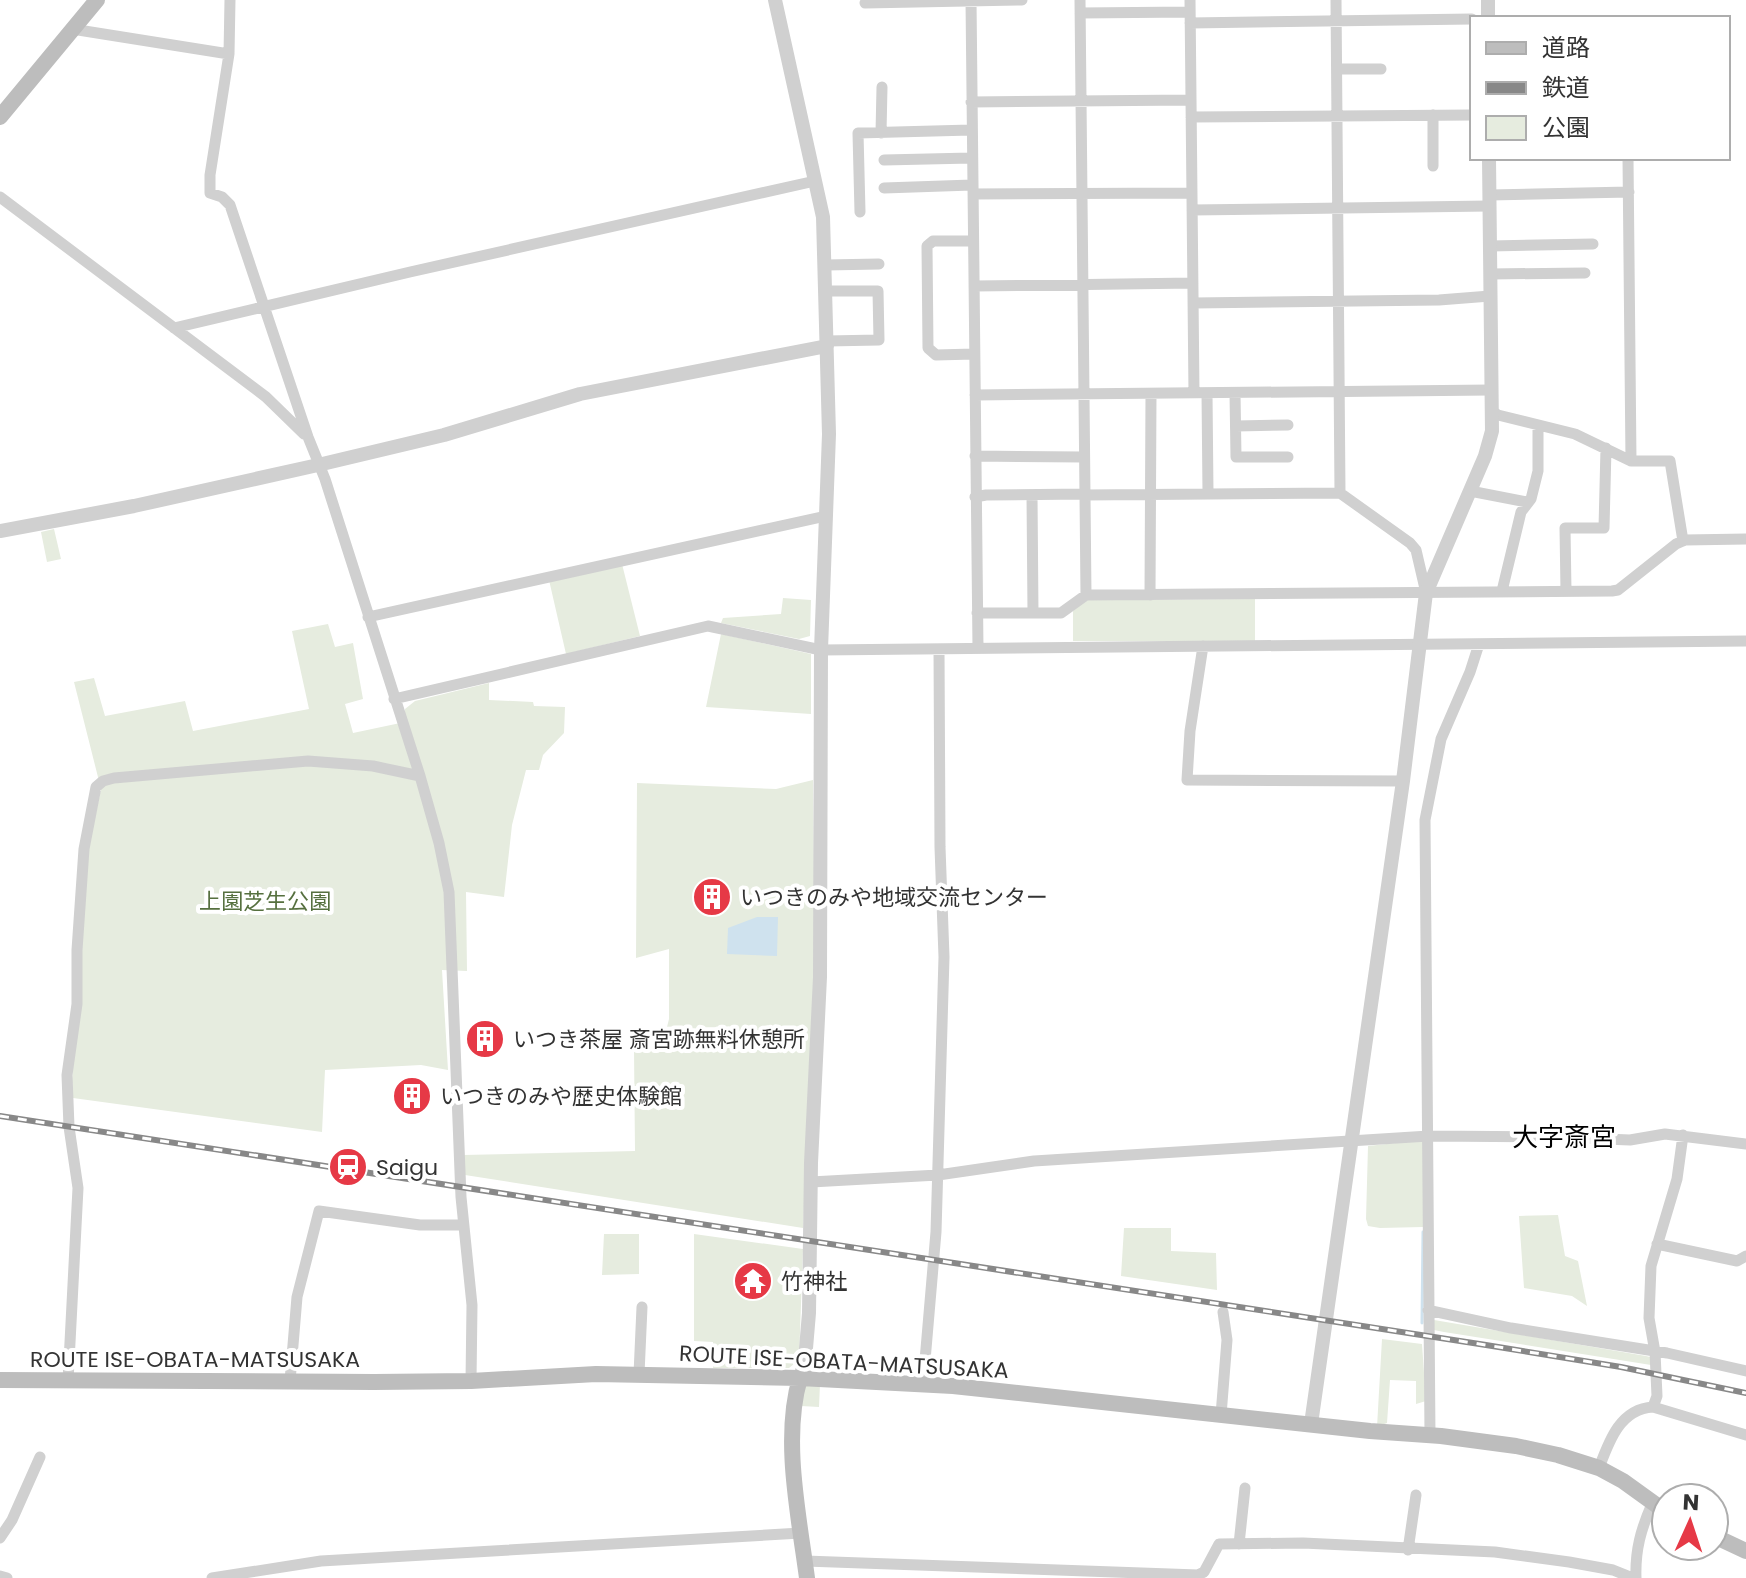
<svg xmlns="http://www.w3.org/2000/svg" width="1746" height="1578" viewBox="0 0 1746 1578" font-family="Poppins,'Noto Sans JP',sans-serif">
	<style>
		.green { fill: #e6ecdf }
		.water { fill: #cfe2ee }
		.lines { fill: none; stroke-linecap: round; stroke-linejoin: round }
		.stream { stroke: #cfe2ee; stroke-width: 3 }
		.minor { stroke: #d0d0d0; stroke-width: 11 }
		.tertiary { stroke: #d0d0d0; stroke-width: 14 }
		.secondary { stroke: #bdbdbd; stroke-width: 16 }
		.rail-casing { stroke: #888; stroke-width: 6 }
		.rail { stroke: #fff; stroke-width: 3; stroke-dasharray: 9; stroke-linecap: butt }
		.labels { text-anchor: middle; dominant-baseline: central; stroke-width: 8; stroke-linejoin: round; paint-order: stroke }
		.poi-label { font-size: 22px; fill: #333; stroke: #fff; text-anchor: start }
		.park-label { font-size: 22px; fill: #56703f; stroke: #fff }
		.street-label { font-size: 22px; fill: #333; stroke: #fff }
		.quarter-label { font-size: 26px; fill: #000; stroke: #fff }
	</style>
	<rect width="100%" height="100%" fill="#fff"/>
	<path class="green" d="M 54,529 L 61,559 L 47,562 L 41,532 Z
		M 622,564 L 640,636 L 566,654 L 549,580 Z
		M 783,598 L 811,600 L 810,636 L 799,639 L 721,623 L 723,618 L 781,614 Z
		M 1255,599 L 1255,641 L 1073,641 L 1073,611 L 1086,600 Z
		M 328,624 L 335,647 L 353,643 L 363,699 L 345,704 L 353,733 L 405,722 L 405,709 L 415,701 L 489,683 L 489,700 L 533,702 L 534,706 L 565,707 L 564,733 L 543,755 L 539,770 L 526,770 L 512,825 L 504,897 L 466,892 L 467,971 L 442,970 L 448,1070 L 421,1065 L 325,1070 L 322,1132 L 73,1098 L 72,1081 L 88,850 L 101,789 L 74,682 L 94,678 L 105,716 L 185,701 L 193,731 L 309,709 L 292,631 Z
		M 721,634 L 811,654 L 811,714 L 706,707 Z
		M 813,780 L 815,962 L 803,1228 L 465,1175 L 463,1155 L 635,1151 L 634,1050 L 661,1051 L 669,1019 L 669,949 L 636,958 L 637,783 L 776,789 Z
		M 1424,1140 L 1423,1227 L 1380,1228 L 1368,1226 L 1366,1219 L 1368,1146 Z
		M 1558,1215 L 1565,1256 L 1578,1261 L 1587,1306 L 1572,1296 L 1524,1288 L 1519,1216 Z
		M 1124,1228 L 1171,1228 L 1171,1251 L 1216,1253 L 1217,1290 L 1121,1276 Z
		M 604,1234 L 639,1234 L 639,1274 L 602,1275 Z
		M 694,1234 L 803,1249 L 799,1360 L 789,1368 L 713,1368 L 713,1342 L 694,1341 Z
		M 1434,1320 L 1646,1356 L 1650,1357 L 1651,1365 L 1444,1332 L 1434,1330 Z
		M 1382,1339 L 1422,1344 L 1426,1401 L 1416,1404 L 1416,1381 L 1390,1380 L 1387,1423 L 1377,1427 Z
		M 804,1384 L 820,1384 L 819,1407 L 801,1406 Z"/>
	<path class="water" d="M 757,917 L 778,917 L 777,956 L 727,954 L 728,928 Z"/>
	<g class="lines">
		<path class="stream" d="M 1422,1323 L 1423,1232"/>
		<path class="minor" d="M 230,0 L 229,54 L 210,175 L 210,193 L 222,197 L 230,205 L 308,437 L 325,479 L 420,776 L 439,843 L 449,892 L 461,1197 L 472,1305 L 471,1381
			M 971,0 L 978,648
			M 1080,0 L 1086,595
			M 1190,0 L 1194,393
			M 1336,0 L 1340,493
			M 865,3 L 1022,0
			M 1080,13 L 1190,12
			M 1190,23 L 1472,19
			M 72,29 L 229,54
			M 1337,69 L 1381,69
			M 971,102 L 1191,100
			M 1433,115 L 1433,166
			M 1191,117 L 1472,115
			M 881,133 L 882,87
			M 1628,158 L 1631,461
			M 884,160 L 971,158
			M 884,188 L 972,185
			M 973,194 L 1192,193
			M 1490,195 L 1629,192
			M 0,197 L 266,397 L 304,434
			M 1192,210 L 1489,206
			M 860,212 L 858,133 L 971,130
			M 973,241 L 933,241 L 927,246 L 928,348 L 936,355 L 974,354
			M 1490,246 L 1593,244
			M 826,265 L 879,264
			M 1490,274 L 1585,273
			M 974,286 L 1193,283
			M 826,291 L 878,291 L 879,340 L 827,341
			M 1194,303 L 1439,300 L 1490,296
			M 174,328 L 410,272 L 815,181
			M 1207,393 L 1208,493
			M 1235,393 L 1236,457 L 1288,457
			M 975,395 L 1491,390
			M 1492,411 L 1498,415 L 1575,434 L 1631,461 L 1670,461 L 1683,541
			M 1236,426 L 1288,425
			M 975,456 L 1083,457
			M 1470,491 L 1527,502
			M 1032,495 L 1033,613
			M 1084,495 L 1340,493 L 1410,543 L 1416,550 L 1426,593
			M 975,497 L 986,495 L 1084,494
			M 1502,591 L 1521,512 L 1531,499 L 1538,471 L 1538,425
			M 1566,591 L 1565,528 L 1604,528 L 1606,448
			M 1150,595 L 1151,394
			M 977,613 L 1061,613 L 1086,595 L 1612,591 L 1618,590 L 1676,544 L 1685,540 L 1746,539
			M 368,617 L 826,516
			M 1203,646 L 1190,731 L 1187,780 L 1403,781
			M 394,699 L 708,626 L 821,650 L 1746,641
			M 811,1182 L 938,1175 L 1034,1161 L 1429,1136 L 1555,1137 L 1630,1140 L 1665,1134 L 1746,1144
			M 1657,1244 L 1737,1261 L 1746,1256
			M 1428,1310 L 1511,1328 L 1667,1353 L 1746,1371
			M 639,1374 L 642,1307
			M 68,1381 L 78,1188 L 69,1127 L 67,1075 L 77,1004 L 77,950 L 84,849 L 96,787 L 103,781 L 114,778 L 308,761 L 373,766 L 420,776
			M 290,1381 L 297,1297 L 319,1211 L 420,1225 L 463,1225
			M 923,1384 L 936,1232 L 944,957 L 940,847 L 939,649
			M 1653,1407 L 1746,1435
			M 1221,1415 L 1227,1340 L 1223,1312
			M 1430,1435 L 1425,820 L 1441,739 L 1470,672 L 1479,644
			M 1599,1468 C 1609,1441 1620,1409 1653,1407 L 1657,1396 L 1655,1352 L 1649,1318 L 1651,1266 L 1677,1179 L 1683,1135
			M 0,1538 L 12,1520 L 40,1457
			M 1239,1544 L 1245,1488
			M 1408,1550 L 1416,1495
			M 805,1561 L 1198,1575 L 1204,1572 L 1219,1544 L 1303,1543 L 1495,1552 L 1569,1562 L 1613,1570 L 1633,1578
			M 0,1576 L 7,1578
			M 212,1578 L 321,1561 L 801,1533
			M 1636,1578 C 1635,1550 1641,1529 1652,1504"/>
		<path class="tertiary" d="M 775,0 L 823,217 L 829,434 L 821,650 L 820,977 L 811,1163 L 809,1313 L 805,1360 L 800,1378
			M 1488,0 L 1488,18
			M 0,531 L 134,506 L 318,465 L 444,435 L 580,394 L 827,346
			M 1311,1424 L 1403,781 L 1426,593 L 1485,456 L 1492,431 L 1489,158"/>
		<path class="secondary" d="M 0,117 L 97,0
			M 800,1378 C 782,1438 799,1517 807,1578
			M 0,1380 L 374,1382 L 471,1381 L 596,1374 L 800,1378 L 953,1386 L 1370,1431 L 1441,1436 L 1516,1446 L 1558,1455 L 1599,1468 L 1623,1481 L 1666,1512
			M 1714,1536 L 1746,1551"/>
		<defs>
			<path id="rail" d="M 0,1116 L 1486,1345 L 1621,1367 L 1746,1393"/>
		</defs>
		<use href="#rail" class="rail-casing"/>
		<use href="#rail" class="rail"/>
	</g>
	<defs>
		<symbol id="building-disc" viewBox="-11 -11 22 22"><circle r="9.5" fill="#e63946" stroke="#fff"/><path d="M-4-6H4V6H1V3H-1V6H-4ZM-2.5-4.3h1.7v1.8h-1.7ZM.8-4.3h1.7v1.8H.8ZM-2.5-1h1.7V.8h-1.7ZM.8-1h1.7V.8H.8Z" fill="#fff"/></symbol>
		<symbol id="station-disc" viewBox="-11 -11 22 22"><circle r="9.5" fill="#e63946" stroke="#fff"/><path d="M-3-6H3Q5-6 5-4V2Q5 4 3 4L4.5 6H3L1.5 4h-3L-3 6H-4.5L-3 4Q-5 4-5 2V-4Q-5-6-3-6ZM-3.5-4v3h7v-3ZM-3.5 1v1.5H-2V1ZM2 1v1.5H3.5V1Z" fill="#fff"/></symbol>
		<symbol id="temple-disc" viewBox="-11 -11 22 22"><circle r="9.5" fill="#e63946" stroke="#fff"/><path d="M0-6L5-2H3V0L6.5 2.5H4V6H1.5V3h-3V6H-4V2.5H-6.5L-3 0V-2H-5Z" fill="#fff"/></symbol>
	</defs>
	<g fill-rule="evenodd">
		<use href="#building-disc" x="690" y="875" width="44" height="44"/>
		<use href="#building-disc" x="463" y="1017" width="44" height="44"/>
		<use href="#building-disc" x="390" y="1074" width="44" height="44"/>
		<use href="#station-disc" x="326" y="1145" width="44" height="44"/>
		<use href="#temple-disc" x="731" y="1259" width="44" height="44"/>
	</g>
	<g class="labels">
		<g class="poi-label">
			<text x="740" y="897">いつきのみや地域交流センター</text>
			<text x="513" y="1039">いつき茶屋 斎宮跡無料休憩所</text>
			<text x="440" y="1096">いつきのみや歴史体験館</text>
			<text x="376" y="1167">Saigu</text>
			<text x="781" y="1281">竹神社</text>
		</g>
		<g class="park-label">
			<text x="265" y="901">上園芝生公園</text>
		</g>
		<g class="street-label">
			<text x="195" y="1359">ROUTE ISE-OBATA-MATSUSAKA</text>
			<text transform="translate(844 1362) rotate(3)">ROUTE ISE-OBATA-MATSUSAKA</text>
		</g>
		<g class="quarter-label">
			<text x="1564" y="1137">大字斎宮</text>
		</g>
	</g>
	<rect x="1470" y="16" width="260" height="144" fill="#ffffff" stroke="#adadad" stroke-width="2"/>
	<rect x="1486" y="42" width="40" height="12" fill="#bdbdbd" stroke="#adadad" stroke-width="2"/>
	<text x="1542" y="56" font-size="24" fill="#333333">道路</text>
	<rect x="1486" y="82" width="40" height="12" fill="#888888" stroke="#adadad" stroke-width="2"/>
	<text x="1542" y="96" font-size="24" fill="#333333">鉄道</text>
	<rect x="1486" y="116" width="40" height="24" fill="#e6ecdf" stroke="#adadad" stroke-width="2"/>
	<text x="1542" y="136" font-size="24" fill="#333333">公園</text>
	<g transform="translate(1690 1522) rotate(3)"><circle r="38" fill="#ffffff" stroke="#adadad" stroke-width="2"/>
	<path d="M0-6L14 30L0 20L-14 30Z" fill="#e63946"/>
	<text y="-12" font-size="22" font-weight="bold" text-anchor="middle" fill="#333333">N</text>
	</g>
</svg>
